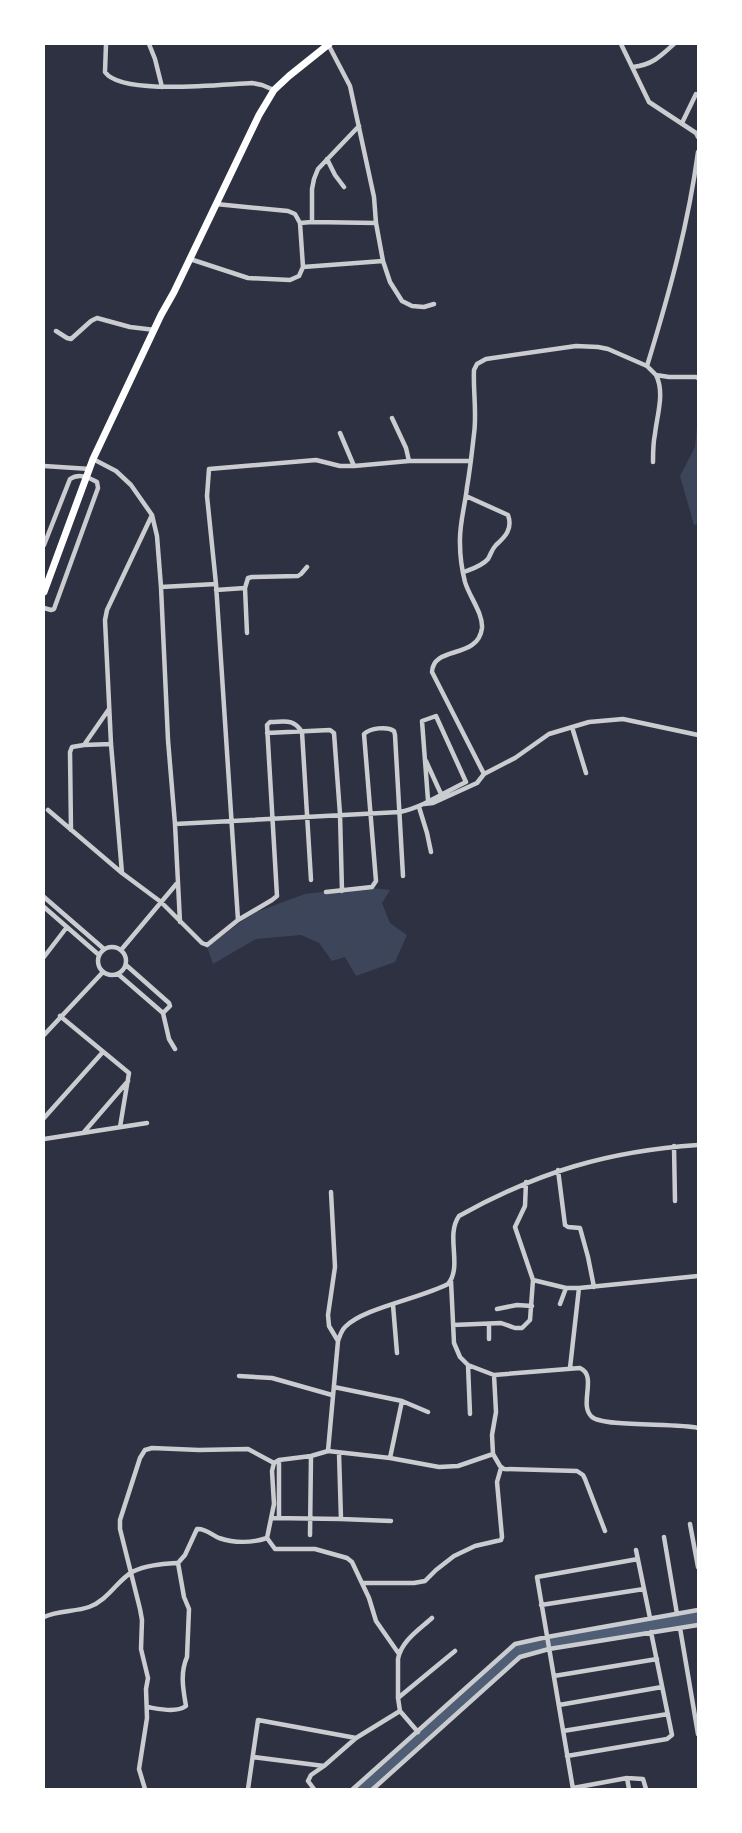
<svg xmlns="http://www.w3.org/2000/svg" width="742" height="1833" viewBox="0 0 742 1833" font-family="'Fira Sans Condensed',sans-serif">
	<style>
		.green { fill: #3c4559 }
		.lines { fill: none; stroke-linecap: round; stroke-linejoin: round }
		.river { stroke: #4f5d75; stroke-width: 12 }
		.minor { stroke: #caccd0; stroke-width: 4.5 }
		.primary { stroke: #fff; stroke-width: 7 }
	</style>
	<rect width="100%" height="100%" fill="#2d3142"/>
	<path class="green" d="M 698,416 L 698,524 L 694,525 L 680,476 L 695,447 Z
		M 362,887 L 390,890 L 382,903 L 390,923 L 407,935 L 395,962 L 356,976 L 345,957 L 332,961 L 319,943 L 301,935 L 256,939 L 213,964 L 207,947 L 253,913 L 305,894 Z"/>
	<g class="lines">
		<path class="river" d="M 364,1789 L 515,1653 L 524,1648 L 698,1618"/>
		<path class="minor" d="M 106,44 L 105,72 C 121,96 223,84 252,83 L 262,85 L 274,90
			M 149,44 L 155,59 L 162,87
			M 328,44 L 350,86 L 374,197 L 376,223 L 383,261 L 390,282 L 402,301 L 412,306 L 424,307 L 434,304
			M 621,44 L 649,102 L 696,133 L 698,137
			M 633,67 C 652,65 661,56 674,44
			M 682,123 L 696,94
			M 327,159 L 335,175 L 344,187
			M 216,204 L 288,211 L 295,214 L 300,223
			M 312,222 L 376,223
			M 190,259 L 248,278 L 290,280 L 299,276 L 303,267 L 300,223 L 312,222 L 312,189 L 314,179 L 318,169 L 359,126
			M 303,267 L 383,261
			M 56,331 L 67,338 L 71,339 L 91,321 L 97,318 L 130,327 L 155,330
			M 647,366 C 669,294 688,226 698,152
			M 392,418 L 406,448 L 409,461
			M 340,433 L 354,466
			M 93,459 L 116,471 L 131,485 L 152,515 L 157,536 L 161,587 L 168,740 L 175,824 L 180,922
			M 653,462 C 653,453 653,443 655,434 C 657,415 665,393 656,375
			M 44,466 L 90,469
			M 44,545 L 70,479 C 79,473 88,477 97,482 L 98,488 L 54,609 L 51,610 L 44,608
			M 464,572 C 472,569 482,566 488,559 C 491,554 492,549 496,545 C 505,537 513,529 508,515 L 466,496
			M 161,587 L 216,584
			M 245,588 L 247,633
			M 216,590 L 245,588 L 248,578 L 252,577 L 298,576 L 301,574 L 307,567
			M 572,727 L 586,773
			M 267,733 L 330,730 L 334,733 L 340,814 L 342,891
			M 84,745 L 109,709
			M 426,761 L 441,794
			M 484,774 L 432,672 C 433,645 478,660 482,628 C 483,613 469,596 465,582 C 462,570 460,556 460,544 C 459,524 465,507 467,487 C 470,470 472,452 474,434 C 477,413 473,391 474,370 L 477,364 L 486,359 L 576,346 L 598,347 L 608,349 L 647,366 L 656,375 L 669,377 L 696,377 L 698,378
			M 424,804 L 433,803 L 477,783 L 484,774 L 515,758 L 549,734 L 589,722 L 623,719 L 698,735
			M 419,807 L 427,833 L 431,852
			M 48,810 L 122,873 L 161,902 L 202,943 L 207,945 L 238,920 L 272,900 L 277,896 L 267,725 L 270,722 C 285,722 293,718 302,732 L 311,880
			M 175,824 L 400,812 C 423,807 445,792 466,782 L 436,716 L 422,721 L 428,800
			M 71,830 L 70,752 L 72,747 L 84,745 L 111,744
			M 122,873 L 111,744 L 105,620 L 107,610 L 152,515
			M 326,892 L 372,887 L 376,881 L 364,734 C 370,728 387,726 394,731 L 395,735 L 403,876
			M 44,897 L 104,949
			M 44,907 L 99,955
			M 238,920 L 216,584 L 207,496 L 209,469 L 316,460 L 340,466 L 354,466 L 409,461 L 470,461
			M98 961a14 14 0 1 1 28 0a14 14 0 1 1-28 0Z
			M 121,950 L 178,882
			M 44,957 L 67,927
			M 118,974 L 163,1013 L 170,1006 L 169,1003 L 126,965
			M 163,1013 L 169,1039 L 175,1049
			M 60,1016 L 129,1073 L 120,1127
			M 44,1035 L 103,972
			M 44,1118 L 102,1053
			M 84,1132 L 128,1081
			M 44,1139 L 147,1123
			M 674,1146 L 675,1201
			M 558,1170 L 565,1225 L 568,1227 L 580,1228 L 588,1257 L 594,1287
			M 526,1182 L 525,1206 L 515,1227 L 533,1280
			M 331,1192 L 335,1267 L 328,1315 L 329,1326 L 338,1341
			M 451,1281 L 454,1343 L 460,1357 L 468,1365 L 494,1375 L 580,1368 C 598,1376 578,1405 592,1417 C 603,1427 678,1423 698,1428
			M 560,1304 L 566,1288
			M 393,1305 L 397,1353
			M 497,1309 L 517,1305 L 532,1306
			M 489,1324 L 489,1339
			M 453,1325 L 501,1323 L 515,1328 L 522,1328 L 530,1320 L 533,1280 L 566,1288 L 579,1288 L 698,1276
			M 468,1365 L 470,1414
			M 570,1368 L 579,1288
			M 239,1376 L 272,1378 L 332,1395
			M 334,1387 L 402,1401 L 428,1412
			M 328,1451 L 390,1458 L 439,1467 L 458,1466 L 493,1454 L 500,1466 L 504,1469 L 577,1471 L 583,1475 L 585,1479 L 605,1531
			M 339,1453 L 341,1519
			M 493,1454 L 492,1435 L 496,1412 L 494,1375
			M 390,1458 L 402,1401
			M 272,1518 L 341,1519 L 391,1521
			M 279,1518 L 279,1460
			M 690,1524 L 698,1567
			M 310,1535 L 311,1456
			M 664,1537 L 677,1614
			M 267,1538 L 275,1549 L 315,1549 L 347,1558 L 352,1562 L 369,1598 L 376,1621 L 399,1654
			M 636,1550 L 650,1618
			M 362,1583 L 414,1583 L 425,1581 L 436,1570 L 454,1556 L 475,1546 L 501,1540 L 502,1537 L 497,1482 L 501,1468
			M 541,1605 L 644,1589
			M 44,1617 C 58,1610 75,1612 89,1607 C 108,1600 117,1581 132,1572 C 145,1565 163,1564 178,1563 L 185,1555 L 197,1529 C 205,1528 212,1535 219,1538 C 234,1543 252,1543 267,1538 L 274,1504 L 272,1471 L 274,1463 L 279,1460 L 311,1456 L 328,1451 L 338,1341 C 340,1336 341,1331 345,1327 C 363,1308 422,1298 448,1284 C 463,1266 445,1236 459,1216 C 538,1172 608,1151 698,1145
			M 680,1628 L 698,1734
			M 554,1676 L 657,1659
			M 398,1698 L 455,1651
			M 559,1705 L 662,1687
			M 147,1707 C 160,1709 176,1713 186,1706 C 183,1689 180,1673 187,1657 L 189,1609 L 184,1597 L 178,1563
			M 563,1731 L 668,1714
			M 418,1732 L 400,1711 L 398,1698 L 398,1659 C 401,1641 420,1629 432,1618
			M 567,1756 L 667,1739 L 672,1735 L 651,1632
			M 253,1757 L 324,1766
			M 627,1778 L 629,1789
			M 573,1788 L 627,1778 L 643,1779 L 646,1789
			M 145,1789 L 139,1769 L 147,1718 L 146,1689 L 148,1678 L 141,1649 L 142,1620 L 140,1609 L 120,1529 L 120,1520 L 140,1458 L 145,1450 L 152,1448 L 199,1450 L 248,1449 L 274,1463
			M 248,1789 L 258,1720 L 356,1738
			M 314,1789 L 308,1781 L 311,1775 L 324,1766 L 356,1738 L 400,1711
			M 353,1789 L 515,1644 L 547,1637 L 698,1610
			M 373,1789 L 520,1657 L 549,1649 L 698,1625
			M 573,1789 L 537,1577 L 638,1559"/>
		<path class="primary" d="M 44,592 L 93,459 L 161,315 L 174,292 L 259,115 L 274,90 L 289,76 L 329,44"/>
	</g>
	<rect width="742" height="1833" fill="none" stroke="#ffffff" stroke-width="90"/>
</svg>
